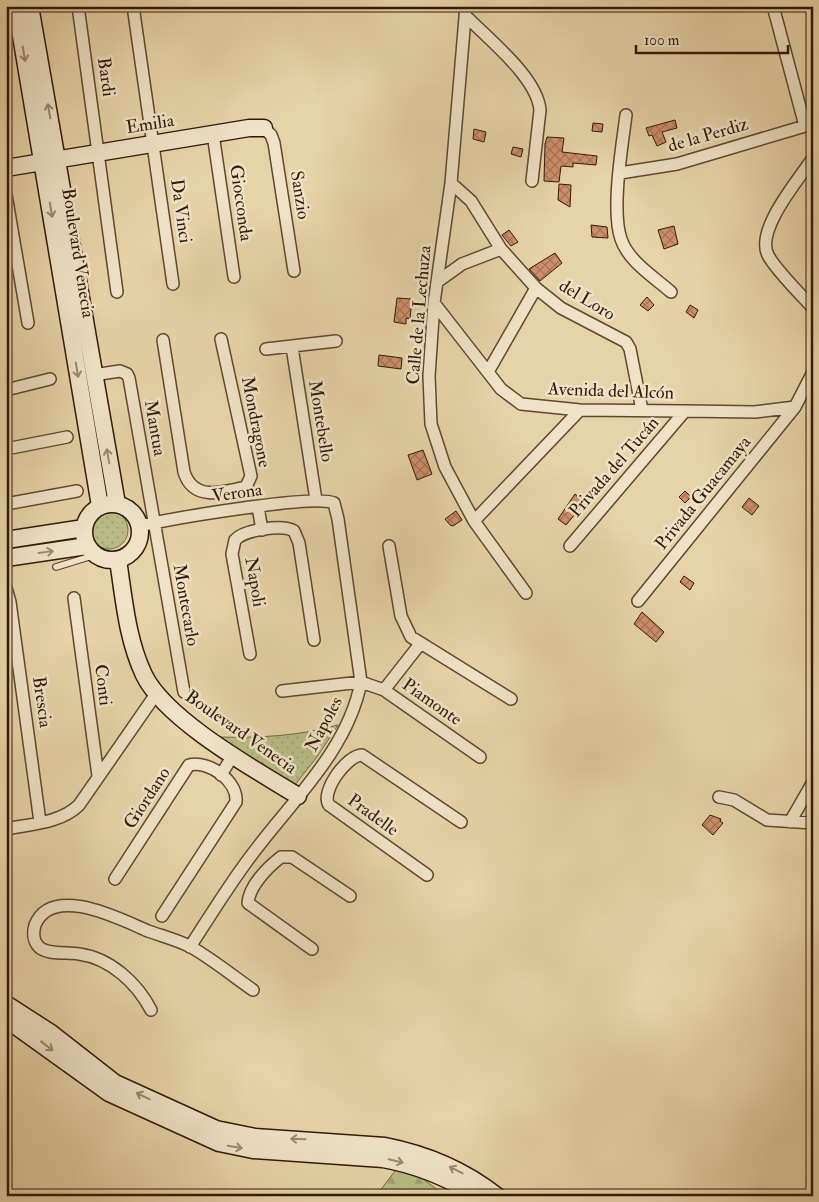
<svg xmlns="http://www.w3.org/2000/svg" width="819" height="1202" viewBox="0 0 819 1202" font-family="'IM FELL Double Pica',serif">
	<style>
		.green { fill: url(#green-dots); stroke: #746a46 }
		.forest { fill: url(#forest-firs); stroke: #746a46 }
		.building { fill: url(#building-cross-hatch); stroke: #311909 }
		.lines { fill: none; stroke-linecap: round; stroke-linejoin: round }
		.lane-casing { stroke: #5e4830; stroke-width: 8 }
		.street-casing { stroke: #5e4830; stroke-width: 14 }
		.secondary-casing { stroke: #311909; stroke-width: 19 }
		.lane { stroke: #efe2c6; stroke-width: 5.5 }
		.street { stroke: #efe2c6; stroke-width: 11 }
		.secondary { stroke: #efe2c6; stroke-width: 16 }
		.oneway { stroke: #9a8871 }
		.labels { text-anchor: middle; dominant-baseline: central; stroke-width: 5; stroke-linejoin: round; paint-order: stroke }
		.street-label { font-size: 18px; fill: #311909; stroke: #efe2c6 }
	</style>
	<defs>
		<pattern id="green-dots" width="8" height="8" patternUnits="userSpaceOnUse" patternTransform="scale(1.25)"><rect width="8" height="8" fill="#b8bb84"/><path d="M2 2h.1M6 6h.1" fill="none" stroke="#9fa071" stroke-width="1.8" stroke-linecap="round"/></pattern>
		<pattern id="forest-firs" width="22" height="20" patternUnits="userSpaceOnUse" patternTransform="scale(1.25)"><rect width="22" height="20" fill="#b8bb84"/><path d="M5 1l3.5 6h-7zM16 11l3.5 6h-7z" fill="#9fa071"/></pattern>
		<pattern id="building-cross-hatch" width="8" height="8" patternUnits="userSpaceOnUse" patternTransform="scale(1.25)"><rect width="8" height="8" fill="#cf8f68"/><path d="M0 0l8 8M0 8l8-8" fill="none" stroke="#a97454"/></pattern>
	</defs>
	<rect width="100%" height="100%" fill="#e6d3a7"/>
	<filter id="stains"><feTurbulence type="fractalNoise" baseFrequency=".004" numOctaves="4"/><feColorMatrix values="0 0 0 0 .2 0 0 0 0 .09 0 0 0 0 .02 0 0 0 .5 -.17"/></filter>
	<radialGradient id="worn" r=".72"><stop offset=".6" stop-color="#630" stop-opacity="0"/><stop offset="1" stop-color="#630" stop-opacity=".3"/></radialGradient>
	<path class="green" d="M90 530a19 19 0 1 1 38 0a19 19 0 1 1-38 0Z
		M 338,725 L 317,757 L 294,786 L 290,786 L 219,737 C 261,738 298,736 338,725 Z"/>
	<path class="forest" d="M 401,1163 L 446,1196 L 376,1196 Z"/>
	<path class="building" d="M 675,120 L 677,128 L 662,132 L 666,142 L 657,146 L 652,135 L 649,136 L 646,128 Z
		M 593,123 L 603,124 L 602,132 L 592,131 Z
		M 474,129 L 486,132 L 484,142 L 473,139 Z
		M 547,137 L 564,138 L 562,152 L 597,156 L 596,165 L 573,163 L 573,167 L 561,166 L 559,182 L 544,181 L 545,144 Z
		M 513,147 L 523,149 L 521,157 L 511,154 Z
		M 559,184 L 571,185 L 570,207 L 558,200 Z
		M 591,225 L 607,227 L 608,238 L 592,237 Z
		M 674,226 L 678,244 L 664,249 L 658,230 Z
		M 509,230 L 518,242 L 511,246 L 502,235 Z
		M 555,253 L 562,263 L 540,281 L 529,269 Z
		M 647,297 L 654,305 L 648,311 L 640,305 Z
		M 397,298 L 412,299 L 410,319 L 406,318 L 406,324 L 394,322 Z
		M 690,305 L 698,310 L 694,318 L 686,312 Z
		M 379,355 L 402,358 L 401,369 L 378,366 Z
		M 423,450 L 432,474 L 417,480 L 408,455 Z
		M 685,491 L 691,497 L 685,503 L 679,497 Z
		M 575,494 L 585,502 L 566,525 L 558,519 Z
		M 749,498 L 759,506 L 752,515 L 742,507 Z
		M 456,511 L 462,520 L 453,526 L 450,525 L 445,519 Z
		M 684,576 L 694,583 L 690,590 L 680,582 Z
		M 642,612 L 664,632 L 656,642 L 634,624 Z
		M 710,815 L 721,819 L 720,821 L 723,823 L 713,835 L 702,825 Z"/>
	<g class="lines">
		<defs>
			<path id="lane" d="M 56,567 L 95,555"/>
			<path id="street" d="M 78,6 L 117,292
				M 133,6 L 173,284
				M 466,6 L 451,183 L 434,303 L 429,376 L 431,424 L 445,467 L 474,521 L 526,593
				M 773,6 L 805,126
				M 465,15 C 488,39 537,77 540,110 L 532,181
				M 626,115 C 622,147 611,210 621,239 C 628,261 654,277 671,292
				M 264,128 L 271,135 L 274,143 L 294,271
				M 213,134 L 234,277
				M 813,158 C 799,179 755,230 768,255 C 774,268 802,296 813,308
				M 620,173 L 677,164 L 805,126 L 813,126
				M 451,183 L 471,201 L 501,249 L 536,288 L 561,308 L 626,342 L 630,349 L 642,410
				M 6,195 L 28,323
				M 437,282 L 462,264 L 501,249
				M 434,303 L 501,389 L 521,404 L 580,410 L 685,411 L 755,412 L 795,407
				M 163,340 L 184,472 C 193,501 222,493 246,487 L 251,476 L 221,339
				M 292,347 L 316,500
				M 266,349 L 336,341
				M 488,372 L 536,288
				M 93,375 L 120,371 L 127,374 L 129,378 L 184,692
				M 6,390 L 50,379
				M 6,449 L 67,437
				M 6,504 L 77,491
				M 258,507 L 262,530
				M 474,521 L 580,410
				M 140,526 C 169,519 314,494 334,503 L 338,519 L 361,682 C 347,754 286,806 245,864 C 226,890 208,919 190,947
				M 389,546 L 401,616 L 411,637 L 511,699
				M 570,546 L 685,411
				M 6,588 L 10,602 L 40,822
				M 74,598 L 98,776
				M 638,601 L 795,407 L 813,372
				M 250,654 L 232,554 L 235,540 C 244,530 282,524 294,531 L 299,543 L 314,640
				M 384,690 L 420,644
				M 282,691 L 361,682 L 384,690 L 480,757
				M 221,775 L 233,755
				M 719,797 L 734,800 L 767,820 L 813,823
				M 790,822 L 813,782
				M 6,829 C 31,824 61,823 79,805 L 156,694
				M 427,875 L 329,805 C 320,792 347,755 362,755 L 461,822
				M 115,879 L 189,765 C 209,760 238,781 236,802 L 162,916
				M 312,949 L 248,903 C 249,886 268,867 281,857 L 292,857 L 350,896
				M 151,1010 C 137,983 110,958 79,954 C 68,952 47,955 39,947 C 33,941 33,932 35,925 C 52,883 122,920 148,931 C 162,936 178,940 191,947 C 212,959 233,976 253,990"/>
			<path id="secondary" d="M 16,6 L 100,506
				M 30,6 L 117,504
				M 6,168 L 249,128 L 264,128
				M84 532a28 28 0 1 1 56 0a28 28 0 1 1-56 0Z
				M 6,540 L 84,528
				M 6,558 L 87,546
				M 118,560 C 124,599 127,639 144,675 C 166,720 254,769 298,796
				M 6,1004 L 51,1033 L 115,1083 L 216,1129 L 255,1137 L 385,1146 C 426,1154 464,1170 497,1196
				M 6,1019 L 109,1093 L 219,1143 L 253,1150 L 383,1159 C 417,1165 448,1178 478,1196"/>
		</defs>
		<use href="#lane" class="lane-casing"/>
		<use href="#street" class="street-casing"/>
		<use href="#secondary" class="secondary-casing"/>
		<use href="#lane" class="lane"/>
		<use href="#street" class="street"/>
		<use href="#secondary" class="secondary"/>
	</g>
	<defs><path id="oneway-shaft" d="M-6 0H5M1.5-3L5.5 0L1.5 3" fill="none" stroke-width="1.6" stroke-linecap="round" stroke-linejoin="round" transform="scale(1.25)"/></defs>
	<g class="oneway">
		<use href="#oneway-shaft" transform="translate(24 54) rotate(80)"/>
		<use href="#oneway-shaft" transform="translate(49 111) rotate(-100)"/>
		<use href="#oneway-shaft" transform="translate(51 210) rotate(81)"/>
		<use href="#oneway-shaft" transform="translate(77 370) rotate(81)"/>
		<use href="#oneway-shaft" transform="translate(108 456) rotate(-100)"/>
		<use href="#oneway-shaft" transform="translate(46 552) rotate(-8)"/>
		<use href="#oneway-shaft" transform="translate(47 1046) rotate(38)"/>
		<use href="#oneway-shaft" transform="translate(143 1096) rotate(-154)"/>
		<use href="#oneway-shaft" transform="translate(298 1139) rotate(-178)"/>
		<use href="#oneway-shaft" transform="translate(235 1147) rotate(10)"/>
		<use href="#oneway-shaft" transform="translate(396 1161) rotate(13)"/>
		<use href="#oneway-shaft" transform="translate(456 1170) rotate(-153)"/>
	</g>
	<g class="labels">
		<g class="street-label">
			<text transform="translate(106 77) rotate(82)">Bardi</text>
			<text transform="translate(150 124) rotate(-9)">Emilia</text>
			<text transform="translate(708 135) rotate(-16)">de la Perdiz</text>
			<text transform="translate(300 195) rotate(81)">Sanzio</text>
			<text transform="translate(241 203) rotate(82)">Giocconda</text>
			<text transform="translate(181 211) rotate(82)">Da Vinci</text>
			<text transform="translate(78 253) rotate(81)">Boulevard Venecia</text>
			<text transform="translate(587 300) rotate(31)">del Loro</text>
			<text transform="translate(419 315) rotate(-85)">Calle de la Lechuza</text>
			<text transform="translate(611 391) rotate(2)">Avenida del Alcón</text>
			<text transform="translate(321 421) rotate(81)">Montebello</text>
			<text transform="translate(256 422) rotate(79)">Mondragone</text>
			<text transform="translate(155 428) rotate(80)">Mantua</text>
			<text transform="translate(614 467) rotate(-49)">Privada del Tucán</text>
			<text transform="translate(237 493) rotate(-8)">Verona</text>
			<text transform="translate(703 493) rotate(-51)">Privada Guacamaya</text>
			<text transform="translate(255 582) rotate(80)">Napoli</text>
			<text transform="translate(186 605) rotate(80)">Montecarlo</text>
			<text transform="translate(103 685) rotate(83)">Conti</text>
			<text transform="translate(42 702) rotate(82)">Brescia</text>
			<text transform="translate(432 702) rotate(35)">Piamonte</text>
			<text transform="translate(324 724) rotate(-62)">Napoles</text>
			<text transform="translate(241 732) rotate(35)">Boulevard Venecia</text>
			<text transform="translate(147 798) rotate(-57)">Giordano</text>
			<text transform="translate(373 815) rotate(36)">Pradelle</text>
		</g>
	</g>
	<rect width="819" height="1202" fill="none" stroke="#e6d3a7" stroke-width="25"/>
	<rect x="8" y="8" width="804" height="1187" fill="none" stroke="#311909" stroke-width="2.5"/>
	<rect x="12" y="12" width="794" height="1177" fill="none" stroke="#311909"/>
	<path d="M636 45v8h152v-8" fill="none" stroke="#311909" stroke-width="2.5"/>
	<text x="644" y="45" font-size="15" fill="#311909" stroke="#efe2c6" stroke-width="4" paint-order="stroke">100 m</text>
	<rect width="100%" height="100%" filter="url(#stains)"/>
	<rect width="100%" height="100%" fill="url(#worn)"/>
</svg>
